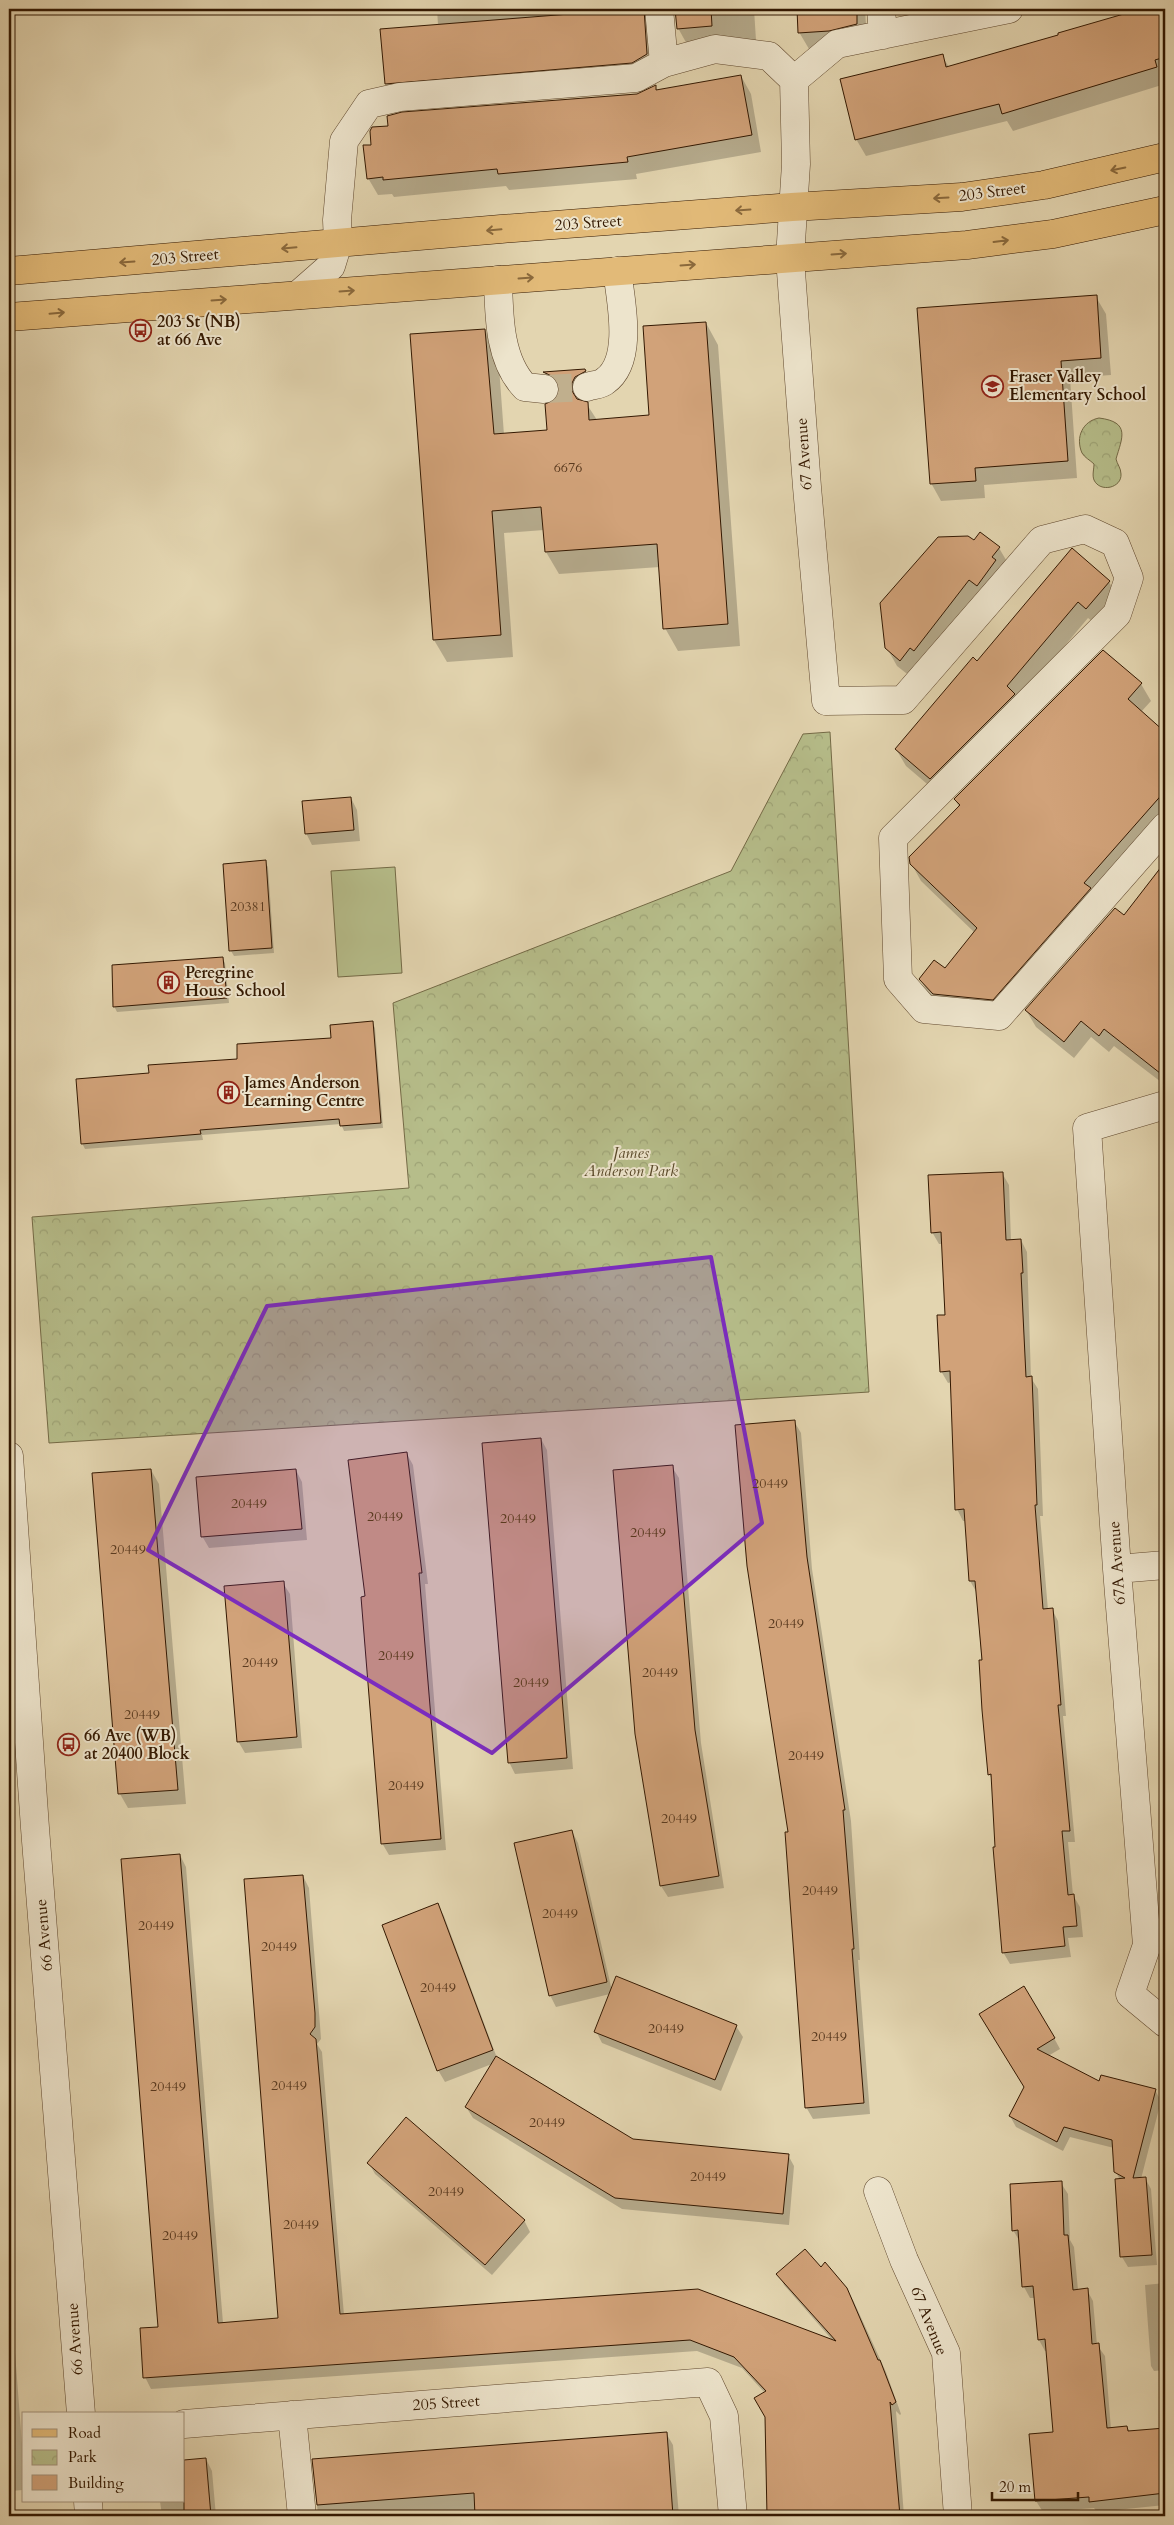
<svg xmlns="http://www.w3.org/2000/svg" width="1174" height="2525" viewBox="0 0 1174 2525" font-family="Cardo,serif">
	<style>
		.grass { fill: #b6bd8a; stroke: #746a46 }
		.park { fill: url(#park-crowns); stroke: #746a46 }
		.shadow { fill: #0003 }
		.building { fill: #d1a279; stroke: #331801 }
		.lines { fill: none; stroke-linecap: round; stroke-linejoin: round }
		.minor-tunnel { stroke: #c0af8d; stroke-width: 28; stroke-dasharray: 28 14; stroke-linecap: butt }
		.minor-casing { stroke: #5f472d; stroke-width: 29 }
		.major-casing { stroke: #331801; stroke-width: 29 }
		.minor { stroke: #ede4cc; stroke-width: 28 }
		.major { stroke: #e2ba78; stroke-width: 28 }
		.oneway { stroke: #8a693c }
		.marked { fill: #7b2cbf; fill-opacity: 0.2; stroke: #7b2cbf; stroke-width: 4; stroke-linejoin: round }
		.labels { text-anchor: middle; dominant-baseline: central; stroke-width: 4; stroke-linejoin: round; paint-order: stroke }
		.number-label { font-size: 14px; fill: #5a3a1f }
		.street-label { font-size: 16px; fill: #331801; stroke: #ede4cc }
		.poi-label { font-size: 16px; font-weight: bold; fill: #331801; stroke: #ede4cc; text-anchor: start }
		.park-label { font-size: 16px; font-style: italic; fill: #5a4a2a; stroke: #ede4cc }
	</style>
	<defs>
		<pattern id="park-crowns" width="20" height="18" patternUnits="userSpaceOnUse" patternTransform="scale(1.25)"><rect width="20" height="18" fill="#b6bd8a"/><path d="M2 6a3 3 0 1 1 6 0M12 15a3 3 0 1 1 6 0" fill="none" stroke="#9da275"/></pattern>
	</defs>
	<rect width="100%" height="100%" fill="#e3d5b0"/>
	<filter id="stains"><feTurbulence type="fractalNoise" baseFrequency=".004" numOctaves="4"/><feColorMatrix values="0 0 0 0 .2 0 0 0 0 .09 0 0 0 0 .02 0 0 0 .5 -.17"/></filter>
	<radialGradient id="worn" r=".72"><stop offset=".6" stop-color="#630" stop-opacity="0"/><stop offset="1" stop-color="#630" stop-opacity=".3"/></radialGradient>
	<path class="grass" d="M 395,867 L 402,973 L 338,977 L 331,871 Z"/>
	<path class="park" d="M 1099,418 C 1131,422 1122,438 1116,459 C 1117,464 1121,468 1121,474 C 1122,488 1100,493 1094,480 C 1092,475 1094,469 1094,464 C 1090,460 1085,458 1082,453 C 1075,437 1083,421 1099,418 Z
		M 830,732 L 869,1392 L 49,1443 L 32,1217 L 409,1188 L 393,1003 L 731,871 L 803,734 Z"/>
	<path class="shadow" d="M 437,9 L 754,9 L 756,40 L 688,46 L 678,28 L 675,12 L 667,10 L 657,71 L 396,101 L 386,84 L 382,30 L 438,25 Z
		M 798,9 L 865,9 L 867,41 L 839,48 L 809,49 L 799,32 Z
		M 1145,9 L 1165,9 L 1165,84 L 1013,131 L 1007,121 L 866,156 L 856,139 L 942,56 L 949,67 L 1060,36 L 1059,33 Z
		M 741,76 L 751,94 L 761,152 L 636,174 L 637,179 L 509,190 L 506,186 L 394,197 L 392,194 L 378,195 L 368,178 L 638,95 L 655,87 L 658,91 Z
		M 1096,297 L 1106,314 L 1111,375 L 1070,378 L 1077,478 L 984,485 L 985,498 L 941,501 L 931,483 Z
		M 706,323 L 718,345 L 740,646 L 678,651 L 665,628 L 660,567 L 559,574 L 546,552 L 544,530 L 504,533 L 513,657 L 447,662 L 434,640 L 485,330 L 498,353 L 504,435 L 549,432 L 559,395 L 545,373 L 585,370 L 598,392 L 586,403 L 597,420 L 651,416 Z
		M 974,542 L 999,548 L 1009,565 L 911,677 L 897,666 L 887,648 Z
		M 1109,582 L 1119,599 L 1097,625 L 1088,618 L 940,795 L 906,766 L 896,749 L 977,663 Z
		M 1141,684 L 1151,701 L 1141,712 L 1165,734 L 1165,821 L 1002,1016 L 930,996 L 920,979 L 945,970 L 975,933 L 921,881 L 911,863 L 959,807 L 955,800 Z
		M 351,798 L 357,810 L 360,841 L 312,845 L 306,833 Z
		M 265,862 L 268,867 L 274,953 L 234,956 L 231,951 L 224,865 Z
		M 1165,864 L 1165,1085 L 1114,1046 L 1109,1052 L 1091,1037 L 1074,1058 L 1036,1027 L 1026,1010 L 1124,917 Z
		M 222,958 L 225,963 L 229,1003 L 117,1012 L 114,1006 Z
		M 372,1022 L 375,1028 L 383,1128 L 344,1131 L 341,1124 L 202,1135 L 203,1140 L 85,1149 L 82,1143 L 150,1074 L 239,1060 L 332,1039 Z
		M 1002,1173 L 1009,1185 L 1011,1241 L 1021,1240 L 1027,1252 L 1031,1378 L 1038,1389 L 1043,1516 L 1040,1516 L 1048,1610 L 1052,1609 L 1058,1621 L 1066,1716 L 1063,1716 L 1075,1842 L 1068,1842 L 1073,1895 L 1080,1907 L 1083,1937 L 1068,1938 L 1071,1957 L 1010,1964 L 1003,1952 L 992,1779 L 989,1774 L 977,1593 L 970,1581 L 966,1521 L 963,1521 L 957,1509 L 952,1382 L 948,1383 L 941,1371 L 946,1316 L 943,1244 L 939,1244 L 932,1232 Z
		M 1163,1224 L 1165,1224 L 1165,1254 Z
		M 794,1421 L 801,1433 L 812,1569 L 851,1821 L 860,1960 L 858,1960 L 870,2114 L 813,2119 L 806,2107 L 795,1971 L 797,1971 L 789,1833 Z
		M 541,1439 L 547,1450 L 573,1769 L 515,1774 L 509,1762 Z
		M 407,1454 L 413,1465 L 428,1584 L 425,1584 L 446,1850 L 389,1855 L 382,1843 L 367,1598 Z
		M 672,1467 L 679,1478 L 701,1743 L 724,1888 L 668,1897 L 661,1886 Z
		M 151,1470 L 159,1484 L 186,1804 L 128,1808 L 120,1794 L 94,1475 Z
		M 296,1470 L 302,1482 L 307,1540 L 209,1548 L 202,1536 Z
		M 283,1583 L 290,1594 L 302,1748 L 245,1753 L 238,1741 Z
		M 572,1831 L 578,1843 L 612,1991 L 736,2026 L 743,2037 L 721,2091 L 602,2043 L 596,2031 L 610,1994 L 556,2007 L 550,1995 Z
		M 180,1855 L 186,1867 L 223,2323 L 279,2320 L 303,1876 L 309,1888 L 320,2025 L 321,2039 L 317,2044 L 322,2052 L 344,2315 L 834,2342 L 784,2285 L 778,2274 L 821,2268 L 846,2288 L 853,2300 L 886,2372 L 901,2414 L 900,2415 L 896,2411 L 904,2516 L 768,2516 L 765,2393 L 742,2368 L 697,2351 L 151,2389 L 145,2377 L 159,2328 Z
		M 438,1905 L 444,1916 L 497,2058 L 633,2140 L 788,2155 L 794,2166 L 789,2225 L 622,2209 L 473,2118 L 466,2107 L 492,2064 L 445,2082 L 438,2070 Z
		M 987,2025 L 1054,2038 L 1060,2049 L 1048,2056 L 1100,2083 L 1155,2090 L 1161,2101 L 1141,2179 L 1145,2178 L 1151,2189 L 1157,2265 L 1128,2267 L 1122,2257 L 1116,2180 L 1120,2180 L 1116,2172 L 1114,2148 L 1070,2137 L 1063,2151 L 1016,2127 L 1010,2116 L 1025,2088 Z
		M 369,2163 L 524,2220 L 530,2232 L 492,2275 L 375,2174 Z
		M 1061,2183 L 1068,2194 L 1070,2240 L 1074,2247 L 1078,2290 L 1087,2290 L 1093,2301 L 1097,2345 L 1105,2356 L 1111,2429 L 1127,2427 L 1130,2432 L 1165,2429 L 1165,2505 L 1097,2512 L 1094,2508 L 1043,2512 L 1036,2501 L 1055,2433 L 1048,2351 L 1045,2351 L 1039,2340 L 1035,2298 L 1030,2298 L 1024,2287 L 1020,2242 L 1013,2230 Z
		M 9,2274 L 24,2470 L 24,2490 L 9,2491 Z
		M 1165,2283 L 1165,2370 L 1154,2371 L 1151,2366 L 1145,2285 Z
		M 666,2433 L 673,2445 L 679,2516 L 318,2516 L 313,2461 Z
		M 206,2459 L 212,2471 L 216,2516 L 162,2516 L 160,2501 L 184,2501 L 184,2461 Z"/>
	<path class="building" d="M 633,9 L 644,9 L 647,54 L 632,63 L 385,84 L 380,29 Z
		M 675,9 L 711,9 L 712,26 L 677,29 Z
		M 797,9 L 857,9 L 857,24 L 829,31 L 798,33 Z
		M 1141,9 L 1165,9 L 1165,57 L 1155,60 L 1157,67 L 1002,114 L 999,104 L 855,140 L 840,79 L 943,54 L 946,67 L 1058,35 L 1058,33 Z
		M 741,75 L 752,135 L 627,157 L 628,162 L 498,174 L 497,169 L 383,180 L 383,177 L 367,179 L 363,145 L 371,145 L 370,131 L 372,127 L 388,126 L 387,116 L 402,112 L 637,94 L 656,85 L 656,90 Z
		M 1097,295 L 1101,358 L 1061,361 L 1068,461 L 975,468 L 976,481 L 930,484 L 917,308 Z
		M 706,322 L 728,624 L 663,629 L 657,544 L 545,552 L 541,507 L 492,511 L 501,635 L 433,640 L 410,334 L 485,329 L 494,434 L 547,430 L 545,404 L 556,399 L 560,390 L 558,382 L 554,377 L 543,372 L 585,369 L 586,371 L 575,377 L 572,383 L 572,391 L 577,399 L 588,402 L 589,420 L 649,415 L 643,326 Z
		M 980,532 L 1000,547 L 992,557 L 996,560 L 977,586 L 969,580 L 914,651 L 910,648 L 900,661 L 885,648 L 880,603 L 938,537 L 968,536 L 974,540 Z
		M 1072,548 L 1110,581 L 1086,609 L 1078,602 L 1007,686 L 1015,694 L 930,779 L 895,749 L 973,657 L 977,661 Z
		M 1103,650 L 1142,683 L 1128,699 L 1165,732 L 1165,791 L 1084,883 L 1091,888 L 993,1000 L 933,994 L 919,979 L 934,960 L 945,968 L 977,928 L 910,864 L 909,857 L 960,805 L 954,799 Z
		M 351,797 L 354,830 L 305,834 L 302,801 Z
		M 266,860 L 272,948 L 229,951 L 223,864 Z
		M 1165,862 L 1165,1077 L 1104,1029 L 1099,1036 L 1081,1021 L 1064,1042 L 1025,1010 L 1115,908 L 1124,915 Z
		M 223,957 L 227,998 L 113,1007 L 112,965 Z
		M 373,1021 L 381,1123 L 340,1126 L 339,1119 L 200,1130 L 201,1134 L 81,1144 L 76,1079 L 149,1073 L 148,1065 L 237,1059 L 237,1044 L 331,1038 L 330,1025 Z
		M 1003,1172 L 1006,1240 L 1021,1239 L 1023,1273 L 1021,1273 L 1026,1377 L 1032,1376 L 1037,1505 L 1035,1505 L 1043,1609 L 1053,1608 L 1061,1705 L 1058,1705 L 1070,1831 L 1062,1831 L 1068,1895 L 1074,1894 L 1077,1926 L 1063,1927 L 1065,1946 L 1002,1953 L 993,1847 L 995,1847 L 991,1774 L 988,1775 L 982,1710 L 979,1660 L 982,1660 L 975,1581 L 969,1581 L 964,1509 L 955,1510 L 950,1371 L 940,1372 L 937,1315 L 945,1315 L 941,1232 L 931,1233 L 928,1175 Z
		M 795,1420 L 807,1557 L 845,1810 L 843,1810 L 854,1949 L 852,1949 L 864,2103 L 805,2108 L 785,1832 L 788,1832 L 747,1566 L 735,1425 Z
		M 541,1438 L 567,1758 L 508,1763 L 482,1443 Z
		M 407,1452 L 422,1573 L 419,1573 L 441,1839 L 381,1844 L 361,1597 L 365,1596 L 348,1460 Z
		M 673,1465 L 695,1730 L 719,1876 L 660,1886 L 635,1734 L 613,1470 Z
		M 151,1469 L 178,1790 L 118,1794 L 92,1473 Z
		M 296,1469 L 302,1529 L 201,1537 L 196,1477 Z
		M 284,1581 L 297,1737 L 237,1742 L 224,1586 Z
		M 572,1830 L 607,1982 L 549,1996 L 514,1843 Z
		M 180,1854 L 218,2323 L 278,2318 L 244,1879 L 303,1875 L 315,2013 L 315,2027 L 310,2034 L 316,2039 L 340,2314 L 698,2289 L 836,2341 L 776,2274 L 805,2249 L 821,2267 L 825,2262 L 847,2288 L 878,2360 L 880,2360 L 896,2402 L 892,2405 L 890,2402 L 900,2516 L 767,2516 L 765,2417 L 754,2398 L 766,2391 L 734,2357 L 690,2340 L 143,2378 L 140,2328 L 158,2327 L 121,1859 Z
		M 438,1903 L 493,2050 L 437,2071 L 382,1925 Z
		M 616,1976 L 737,2025 L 715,2080 L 594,2032 Z
		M 1024,1986 L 1055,2038 L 1037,2049 L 1099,2081 L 1101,2075 L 1156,2089 L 1133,2178 L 1146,2177 L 1152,2255 L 1120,2257 L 1115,2179 L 1125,2178 L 1114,2172 L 1112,2140 L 1064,2127 L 1057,2142 L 1009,2116 L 1024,2087 L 979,2014 Z
		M 496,2056 L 633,2139 L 789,2154 L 783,2214 L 615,2198 L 465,2107 Z
		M 406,2117 L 525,2220 L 485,2265 L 367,2163 Z
		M 1062,2181 L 1064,2235 L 1068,2235 L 1073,2290 L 1088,2288 L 1092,2344 L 1099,2343 L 1107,2428 L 1127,2426 L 1128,2431 L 1165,2428 L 1165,2493 L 1089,2502 L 1089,2497 L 1035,2501 L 1029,2434 L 1053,2432 L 1045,2339 L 1038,2340 L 1033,2286 L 1022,2287 L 1018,2230 L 1012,2231 L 1010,2184 Z
		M 667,2432 L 673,2516 L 475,2516 L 474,2493 L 317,2505 L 312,2459 Z
		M 206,2458 L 211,2516 L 184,2516 L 184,2460 Z"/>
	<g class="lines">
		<path class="minor-tunnel" d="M 544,389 L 587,387"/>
		<defs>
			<path id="minor" d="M 659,9 L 664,63
				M 881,9 L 883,35
				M 1009,9 L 837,44 L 794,80 L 796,164 L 790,258 L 807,487 L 826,701 L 903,700 L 1042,540 L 1085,529 L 1115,543 L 1129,578 L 1117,614 L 893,838 L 898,979 L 924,1009 L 999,1016 L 1165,827
				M 498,280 C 499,316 499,360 525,387 L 544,389
				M 298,295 L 331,266 L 338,243 L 337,220 L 344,141 L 369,104 L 400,97 L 636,78 L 664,63 L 715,49 L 769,56 L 794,80
				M 587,387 C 592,385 601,385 605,381 C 634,361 621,301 617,271
				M 1165,1105 L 1087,1128 L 1117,1569 L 1147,1945 L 1130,1994 L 1165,2023
				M 9,1456 L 35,1828 L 81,2414
				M 1117,1569 L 1165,1565
				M 878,2191 L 904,2260 L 946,2353 L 958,2516
				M 292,2415 L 302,2516
				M 184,2424 L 708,2382 L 724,2416 L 733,2516
				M 88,2501 L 89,2516"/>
			<path id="major" d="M 9,271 L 501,229 L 792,207 L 962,197 L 1044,185 L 1165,157
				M 9,317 L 967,245 L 1053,234 L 1165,210"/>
		</defs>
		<use href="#minor" class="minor-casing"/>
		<use href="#major" class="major-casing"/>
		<use href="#minor" class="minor"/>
		<use href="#major" class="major"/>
	</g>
	<defs><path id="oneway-shaft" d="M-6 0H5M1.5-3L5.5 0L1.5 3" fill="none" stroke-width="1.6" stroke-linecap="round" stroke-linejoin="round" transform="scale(1.25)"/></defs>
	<g class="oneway">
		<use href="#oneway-shaft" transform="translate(1118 169) rotate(168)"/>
		<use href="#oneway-shaft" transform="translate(941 198) rotate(177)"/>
		<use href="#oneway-shaft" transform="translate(743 210) rotate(176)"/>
		<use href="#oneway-shaft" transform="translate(494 230) rotate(175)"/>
		<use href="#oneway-shaft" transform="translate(1001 241) rotate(-7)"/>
		<use href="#oneway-shaft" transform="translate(289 248) rotate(175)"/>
		<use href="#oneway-shaft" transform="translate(839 254) rotate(-4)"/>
		<use href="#oneway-shaft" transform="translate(127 262) rotate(176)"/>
		<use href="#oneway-shaft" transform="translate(688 265) rotate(-4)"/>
		<use href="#oneway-shaft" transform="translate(526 278) rotate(-4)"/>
		<use href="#oneway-shaft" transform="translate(347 291) rotate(-4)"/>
		<use href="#oneway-shaft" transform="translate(219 300) rotate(-4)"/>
		<use href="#oneway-shaft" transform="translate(57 313) rotate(-5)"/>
	</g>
	<path class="marked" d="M 711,1257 L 762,1523 L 492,1753 L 148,1550 L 267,1306 Z"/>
	<defs>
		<symbol id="bus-ring" viewBox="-11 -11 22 22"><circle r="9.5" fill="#ede4cc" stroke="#8f2418" stroke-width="1.5"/><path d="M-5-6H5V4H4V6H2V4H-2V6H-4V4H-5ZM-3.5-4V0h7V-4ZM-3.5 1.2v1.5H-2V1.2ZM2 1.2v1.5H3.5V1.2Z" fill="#8f2418"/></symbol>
		<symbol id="school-ring" viewBox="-11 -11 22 22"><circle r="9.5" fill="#ede4cc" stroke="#8f2418" stroke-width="1.5"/><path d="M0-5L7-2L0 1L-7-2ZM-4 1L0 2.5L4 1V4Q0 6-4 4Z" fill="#8f2418"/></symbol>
		<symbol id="building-ring" viewBox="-11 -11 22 22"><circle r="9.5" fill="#ede4cc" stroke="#8f2418" stroke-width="1.5"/><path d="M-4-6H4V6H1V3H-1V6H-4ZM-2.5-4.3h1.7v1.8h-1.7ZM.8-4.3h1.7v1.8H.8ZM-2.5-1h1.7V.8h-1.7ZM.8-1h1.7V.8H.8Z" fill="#8f2418"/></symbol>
	</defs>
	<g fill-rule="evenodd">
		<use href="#bus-ring" x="128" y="318" width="25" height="25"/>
		<use href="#school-ring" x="980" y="374" width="25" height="25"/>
		<use href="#building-ring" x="156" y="970" width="25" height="25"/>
		<use href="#building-ring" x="216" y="1080" width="25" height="25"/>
		<use href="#bus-ring" x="56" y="1732" width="25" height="25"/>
	</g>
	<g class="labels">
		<g class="number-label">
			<text x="568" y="467">6676</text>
			<text x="248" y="906">20381</text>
			<text x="770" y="1483">20449</text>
			<text x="249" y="1503">20449</text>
			<text x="385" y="1516">20449</text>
			<text x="518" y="1518">20449</text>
			<text x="648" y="1532">20449</text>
			<text x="128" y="1549">20449</text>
			<text x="786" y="1623">20449</text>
			<text x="396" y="1655">20449</text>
			<text x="260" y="1662">20449</text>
			<text x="660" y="1672">20449</text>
			<text x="531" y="1682">20449</text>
			<text x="142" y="1714">20449</text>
			<text x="806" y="1755">20449</text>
			<text x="406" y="1785">20449</text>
			<text x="679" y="1818">20449</text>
			<text x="820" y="1890">20449</text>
			<text x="560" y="1913">20449</text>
			<text x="156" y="1925">20449</text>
			<text x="279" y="1946">20449</text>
			<text x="438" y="1987">20449</text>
			<text x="666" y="2028">20449</text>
			<text x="829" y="2036">20449</text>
			<text x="289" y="2085">20449</text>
			<text x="168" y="2086">20449</text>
			<text x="547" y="2122">20449</text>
			<text x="708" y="2176">20449</text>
			<text x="446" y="2191">20449</text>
			<text x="301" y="2224">20449</text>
			<text x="180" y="2235">20449</text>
		</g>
		<g class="street-label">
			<text transform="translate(992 192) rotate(-7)">203 Street</text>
			<text transform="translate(588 223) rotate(-4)">203 Street</text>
			<text transform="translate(185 257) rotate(-5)">203 Street</text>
			<text transform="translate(804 454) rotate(-94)">67 Avenue</text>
			<text transform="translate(1117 1563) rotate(-94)">67A Avenue</text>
			<text transform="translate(44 1935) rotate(-95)">66 Avenue</text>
			<text transform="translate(929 2321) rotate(68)">67 Avenue</text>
			<text transform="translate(75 2339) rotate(-94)">66 Avenue</text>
			<text transform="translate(446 2403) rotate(-4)">205 Street</text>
		</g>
		<g class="poi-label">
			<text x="157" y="322">203 St (NB)<tspan x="157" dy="18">at 66 Ave</tspan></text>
			<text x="1009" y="377">Fraser Valley<tspan x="1009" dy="18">Elementary School</tspan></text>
			<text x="185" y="973">Peregrine<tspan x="185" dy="18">House School</tspan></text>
			<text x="244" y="1083">James Anderson<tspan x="244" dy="18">Learning Centre</tspan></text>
			<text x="84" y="1736">66 Ave (WB)<tspan x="84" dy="18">at 20400 Block</tspan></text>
		</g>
		<g class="park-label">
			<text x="631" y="1153">James<tspan x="631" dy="18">Anderson Park</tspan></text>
		</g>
	</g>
	<rect width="1174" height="2525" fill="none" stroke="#e3d5b0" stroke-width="30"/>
	<rect x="10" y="10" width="1154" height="2505" fill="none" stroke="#331801" stroke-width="2.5"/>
	<rect x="15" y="15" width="1144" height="2495" fill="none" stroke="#331801"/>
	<rect x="22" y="2412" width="162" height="90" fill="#ede4cc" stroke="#a3927b"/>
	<rect x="32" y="2429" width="25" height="8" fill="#e2ba78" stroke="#a3927b"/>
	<text x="68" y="2438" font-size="15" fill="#331801">Road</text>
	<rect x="32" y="2450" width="25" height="15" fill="url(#park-crowns)" stroke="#a3927b"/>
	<text x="68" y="2462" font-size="15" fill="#331801">Park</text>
	<rect x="32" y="2475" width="25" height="15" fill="#d1a279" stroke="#a3927b"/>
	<text x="68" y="2488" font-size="15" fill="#331801">Building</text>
	<path d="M992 2492v8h86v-8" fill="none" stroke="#331801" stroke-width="2.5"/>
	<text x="999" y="2492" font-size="15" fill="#331801" stroke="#ede4cc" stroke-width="4" paint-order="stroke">20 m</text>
	<rect width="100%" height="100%" filter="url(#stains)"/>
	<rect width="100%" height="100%" fill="url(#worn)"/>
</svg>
